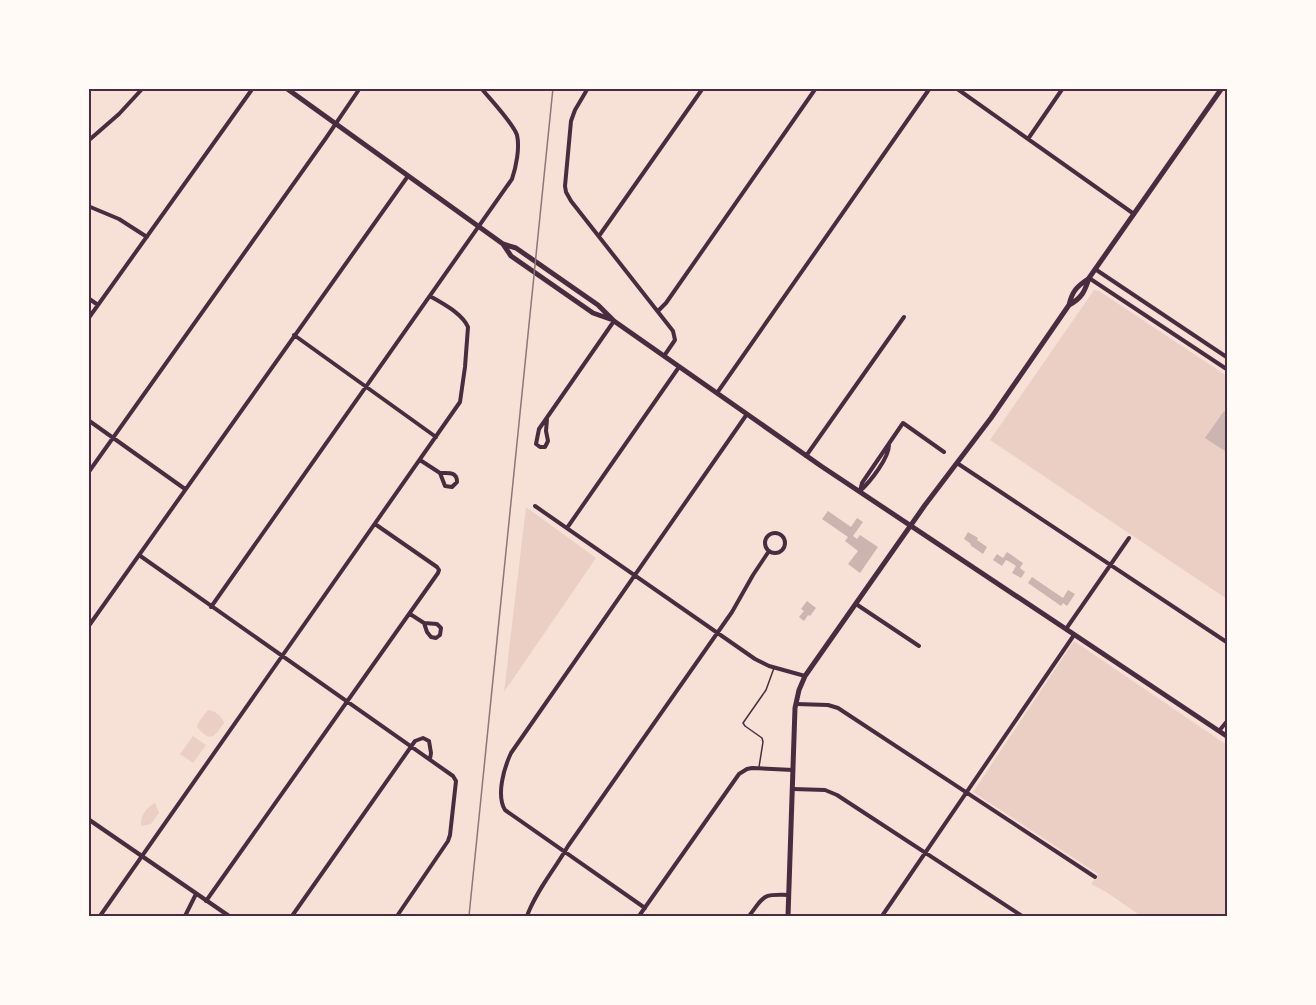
<svg xmlns="http://www.w3.org/2000/svg" width="1316" height="1005" viewBox="0 0 1316 1005" font-family="'Times New Roman',serif">
	<style>
		.green { fill: #ebcfc5 }
		.building { fill: #ccb4b1 }
		.lines { fill: none; stroke-linecap: round; stroke-linejoin: round }
		.service { stroke: #4a2c40; stroke-width: 1.5 }
		.minor { stroke: #4a2c40; stroke-width: 4 }
		.tertiary { stroke: #4a2c40; stroke-width: 4.5 }
		.secondary { stroke: #4a2c40; stroke-width: 5 }
		.rail { stroke: #8f747c; stroke-width: 1.5 }
		.neatline { fill: none; stroke: #4a2c40; stroke-width: 2 }
	</style>
	<rect width="100%" height="100%" fill="#f7e1d7"/>
	<path class="green" d="M 1094,290 L 1099,291 L 1227,376 L 1227,599 L 990,440 Z
		M 526,507 L 596,558 L 504,692 Z
		M 1074,641 L 1227,745 L 1227,916 L 1141,916 L 1106,892 L 1091,884 L 1098,874 L 973,792 Z
		M 208,710 C 214,710 223,717 224,723 C 213,738 211,743 197,727 L 198,723 Z
		M 193,736 L 206,745 L 193,763 L 180,754 Z
		M 155,803 L 159,813 L 151,824 L 141,826 C 140,815 147,807 155,803 Z"/>
	<path class="building" d="M 1224,411 L 1228,414 L 1228,453 L 1205,438 Z
		M 828,511 L 851,527 L 857,518 L 863,522 L 853,536 L 857,539 L 860,535 L 878,547 L 860,573 L 848,564 L 858,551 L 845,541 L 848,537 L 822,519 Z
		M 968,532 L 978,538 L 977,540 L 987,547 L 983,554 L 970,545 L 971,544 L 964,539 Z
		M 1007,552 L 1023,563 L 1020,568 L 1025,572 L 1021,578 L 1012,573 L 1016,566 L 1010,562 L 1006,560 L 1002,566 L 993,560 L 997,554 L 1003,558 Z
		M 1032,577 L 1063,598 L 1068,590 L 1075,594 L 1067,606 L 1063,603 L 1061,606 L 1028,583 Z
		M 807,601 L 816,608 L 810,616 L 808,615 L 804,621 L 799,617 L 804,611 L 801,609 Z"/>
	<g class="lines">
		<path class="service" d="M 759,767 L 763,742 L 762,738 L 745,726 L 743,723 L 766,690 L 774,668"/>
		<path class="minor" d="M 588,88 L 575,110 L 571,121 L 565,186 L 566,192 L 571,201 L 673,331 L 675,340 L 664,356
			M 956,88 L 1134,214
			M 1028,139 L 1063,88
			M 88,141 L 119,114 L 143,88
			M 88,206 L 119,219 L 147,237
			M 599,236 L 703,88
			M 1095,269 L 1228,358
			M 1089,278 L 1228,370
			M 88,298 L 98,305
			M 658,311 L 666,303 L 816,88
			M 88,319 L 253,88
			M 294,335 L 436,437
			M 717,393 L 930,88
			M 547,419 L 546,431 L 548,441 L 545,447 L 540,447 L 536,444 L 539,429 L 614,321
			M 88,420 L 185,489
			M 806,456 L 904,317
			M 420,460 L 440,473 L 445,486 L 452,487 L 457,482 C 457,471 448,473 440,473
			M 957,463 L 1228,643
			M 88,473 L 326,138 L 360,88
			M 860,491 L 862,483 L 903,423 L 944,452
			M 860,491 C 870,482 889,458 889,445
			M 535,506 L 755,659 L 769,666 L 805,676
			M 567,528 L 679,367
			M765 543a10 10 0 1 1 20 0a10 10 0 1 1-20 0Z
			M 139,555 L 453,776 L 456,781 L 450,835 L 448,841 L 397,916
			M 856,604 L 919,646
			M 211,607 L 512,179 C 516,167 520,148 517,135 C 513,123 490,99 481,88
			M 410,614 L 424,623 L 427,632 L 431,637 L 436,638 L 440,635 L 441,628 L 437,624 L 424,623
			M 88,627 L 408,176
			M 1066,629 L 1129,538
			M 796,704 L 828,705 L 838,708 L 1095,877
			M 1219,731 L 1228,720
			M 793,789 L 825,790 L 837,795 L 1022,916
			M 206,901 L 438,573 L 439,570 L 437,567 L 375,524
			M 645,908 L 505,810 C 496,795 504,768 511,753 L 747,414
			M 100,916 L 460,402 L 465,367 L 468,327 C 462,313 443,304 430,296
			M 185,916 L 196,894
			M 292,916 L 415,741 L 423,738 L 429,741 L 431,753 L 430,759
			M 527,916 C 536,891 555,869 568,846 L 732,612 L 753,575 L 769,551
			M 639,916 L 739,774 L 747,769 L 752,768 L 793,770
			M 749,916 C 765,895 762,894 789,895
			M 882,916 L 1074,635"/>
		<path class="tertiary" d="M 88,819 L 229,916"/>
		<path class="secondary" d="M 286,88 L 503,244 L 511,256 L 593,313 L 610,319
			M 503,244 L 516,248 L 598,305 L 614,321 L 821,466 L 1228,737
			M 1069,305 C 1072,292 1076,287 1088,279
			M 788,916 L 795,708 L 799,690 L 805,676 L 925,505 L 991,418 L 1069,305 C 1082,298 1085,291 1089,278 L 1222,88"/>
		<path class="rail" d="M 469,916 L 553,88"/>
	</g>
	<rect width="1316" height="1005" fill="none" stroke="#fffaf5" stroke-width="180"/>
	<rect x="90" y="90" width="1136" height="825" class="neatline"/>
</svg>
